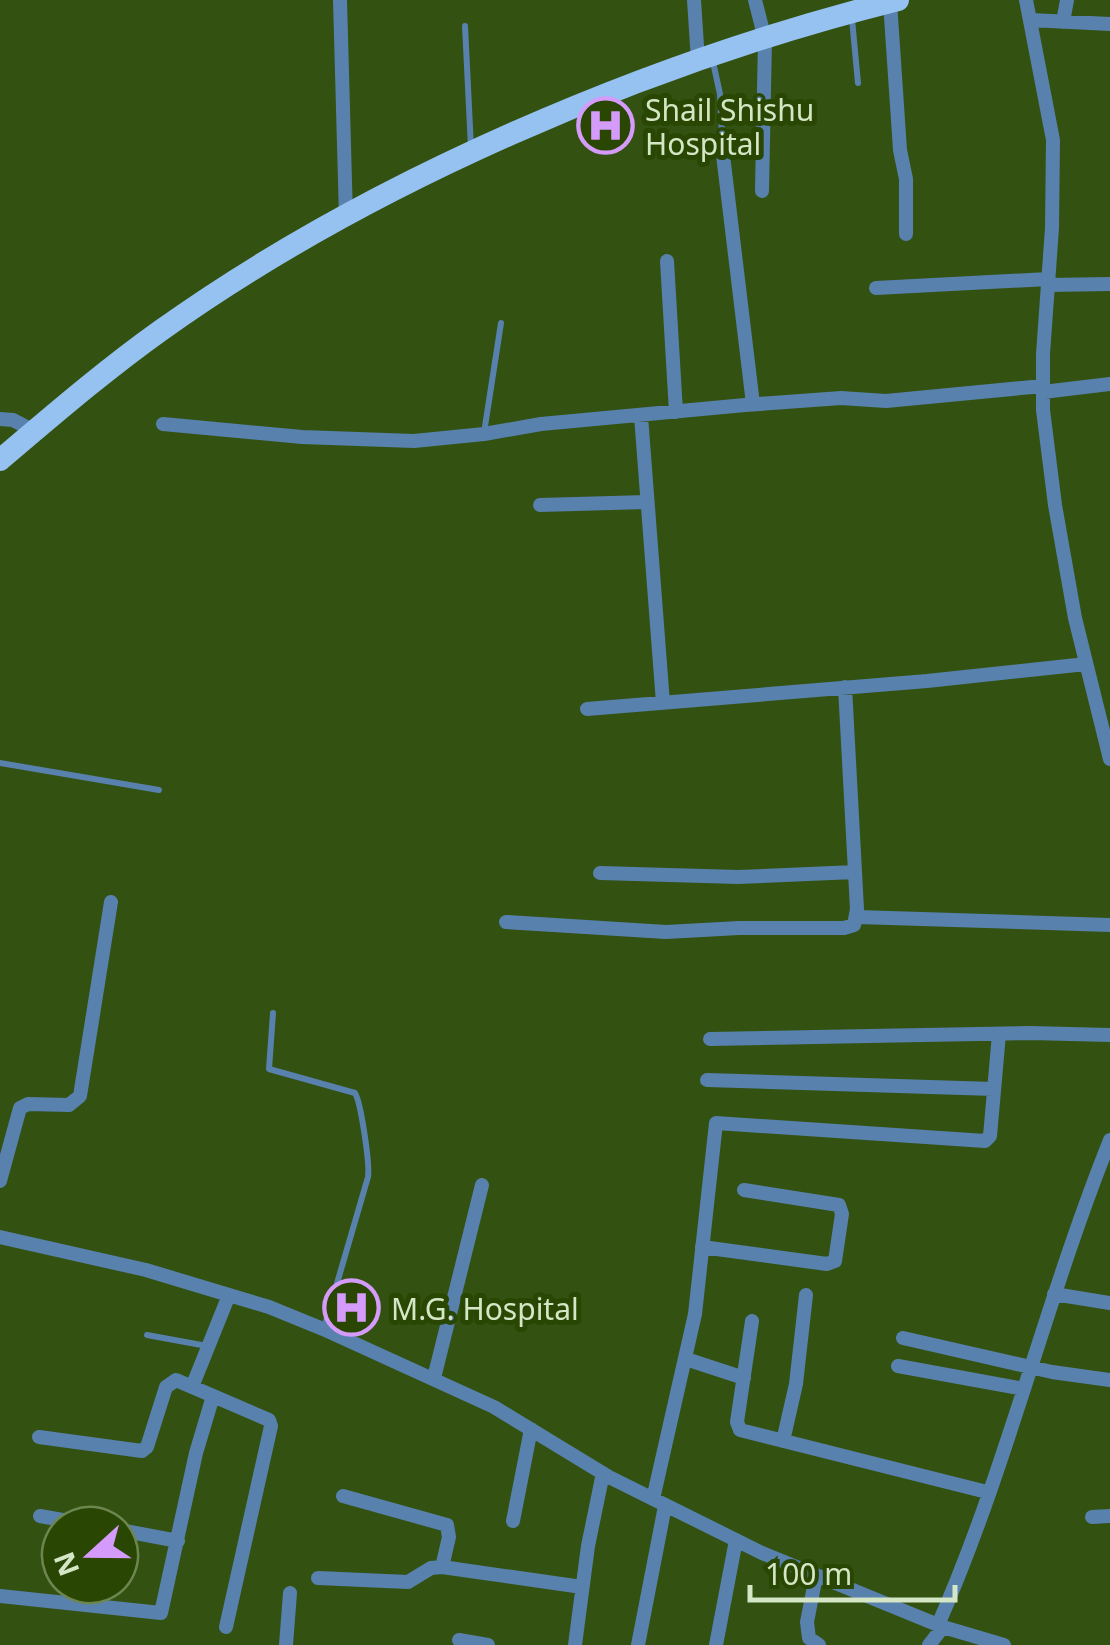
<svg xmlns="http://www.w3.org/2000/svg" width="1110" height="1645" viewBox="0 0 1110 1645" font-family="'Noto Sans',sans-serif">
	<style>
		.shadow { fill: #0007 }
		.building { fill: #277572; stroke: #309d99; stroke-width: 2.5 }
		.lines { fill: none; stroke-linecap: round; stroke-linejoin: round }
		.service { stroke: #5881ae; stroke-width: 6 }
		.minor { stroke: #5881ae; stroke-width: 14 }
		.trunk { stroke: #96c2f2; stroke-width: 22 }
		.labels { text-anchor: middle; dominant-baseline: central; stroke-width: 10; stroke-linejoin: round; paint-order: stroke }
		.poi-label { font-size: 30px; fill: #d4e6c5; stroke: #294602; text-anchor: start }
	</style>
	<rect width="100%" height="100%" fill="#335111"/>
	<path class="shadow" d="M 350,1291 L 365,1296 L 357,1318 L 347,1294 Z"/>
	<path class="building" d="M 345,1292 L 364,1298 L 357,1321 L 338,1315 Z"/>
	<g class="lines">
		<path class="service" d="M 852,19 L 858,83
			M 465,26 L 471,148
			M 713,62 L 720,94 L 723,154
			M 484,433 L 501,323
			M 0,763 L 159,790
			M 273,1013 L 269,1069 L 355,1093 C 361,1103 370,1164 368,1177 L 324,1328
			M 147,1335 L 207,1346"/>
		<path class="minor" d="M 340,0 L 346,217
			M 694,0 L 698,61
			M 755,0 L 765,39 L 762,191
			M 1026,0 L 1053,140 L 1052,228 L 1043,354 L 1043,410 L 1055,505 L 1075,618 L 1110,759
			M 890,2 L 900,150 L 906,179 L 906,234
			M 1031,20 L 1110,24
			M 1063,22 L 1067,0
			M 723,155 L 753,404
			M 667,261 L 676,412
			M 1048,285 L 1110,284
			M 876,288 L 1048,279
			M 1043,392 L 1110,384
			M 641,416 L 663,703
			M 0,419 L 13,420 L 34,431
			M 163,424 L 302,437 L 414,441 L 484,434 L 541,424 L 745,405 L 841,398 L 886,401 L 1043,386
			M 540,505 L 647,502
			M 587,709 L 927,681 L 1086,664
			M 600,873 L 738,877 L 855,872
			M 857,917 L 1110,925
			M 506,922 L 666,932 L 739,928 L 844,928 L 854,925 L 857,909 L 845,687
			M 710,1039 L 1030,1033 L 1110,1035
			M 707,1080 L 994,1089
			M 0,1181 L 20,1108 L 28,1104 L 69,1105 L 80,1096 L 111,902
			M 0,1237 L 146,1270 L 269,1307 L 323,1329 L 494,1407 L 609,1477 L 762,1553 L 943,1627 L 1004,1645
			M 702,1247 L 827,1264 L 835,1261 L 842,1214 L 839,1205 L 744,1190
			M 1054,1294 L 1110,1303
			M 752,1321 L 737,1422 L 740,1430 L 987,1492
			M 903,1338 L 1052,1372 L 1110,1380
			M 686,1359 L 744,1378
			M 898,1366 L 1024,1389
			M 434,1378 L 482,1185
			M 192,1387 L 229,1295
			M 39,1437 L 142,1451 L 147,1447 L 166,1387 L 176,1380 L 269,1420 L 271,1426 L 226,1627
			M 783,1441 L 796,1384 L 806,1295
			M 343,1496 L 447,1525 L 449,1537 L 442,1567
			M 653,1499 L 695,1314 L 716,1123 L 985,1141 L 990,1136 L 999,1034
			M 40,1516 L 90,1525
			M 1092,1517 L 1110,1516
			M 513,1521 L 531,1429
			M 120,1530 L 178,1541
			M 816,1576 L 807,1622 L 809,1638 L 819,1645
			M 318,1578 L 408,1582 L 431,1568 L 442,1567 L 582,1587
			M 0,1596 L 161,1613 L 196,1453 L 213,1396
			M 938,1625 C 1007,1468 1046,1299 1110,1140
			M 459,1640 L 488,1645
			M 286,1645 L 290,1593
			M 575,1645 L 588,1546 L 603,1473
			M 638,1645 L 665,1506
			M 716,1645 L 736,1540
			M 929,1645 L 943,1627"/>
		<path class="trunk" d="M 0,460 C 52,416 104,371 160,331 C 370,181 647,63 898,0"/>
	</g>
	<defs>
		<symbol id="hospital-ring" viewBox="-11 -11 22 22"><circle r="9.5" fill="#294602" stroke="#d59bfb" stroke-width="1.5"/><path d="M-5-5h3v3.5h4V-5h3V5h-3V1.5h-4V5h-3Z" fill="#d59bfb"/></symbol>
	</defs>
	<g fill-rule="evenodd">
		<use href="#hospital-ring" x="574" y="94" width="63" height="63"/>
		<use href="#hospital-ring" x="320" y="1276" width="63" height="63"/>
	</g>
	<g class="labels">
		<g class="poi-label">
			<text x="645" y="109">Shail Shishu<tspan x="645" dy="34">Hospital</tspan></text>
			<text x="391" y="1308">M.G. Hospital</text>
		</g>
	</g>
	<g transform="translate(90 1555) rotate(249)"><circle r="48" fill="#294602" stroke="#6d8650" stroke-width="2.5"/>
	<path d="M0-8L18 38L0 25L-18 38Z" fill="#d59bfb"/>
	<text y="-15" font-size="28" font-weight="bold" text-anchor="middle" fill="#d4e6c5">N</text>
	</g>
	<path d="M750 1585v15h205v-15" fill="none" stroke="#d4e6c5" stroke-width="5"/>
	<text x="765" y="1585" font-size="30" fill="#d4e6c5" stroke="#294602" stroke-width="8" paint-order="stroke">100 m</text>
</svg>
